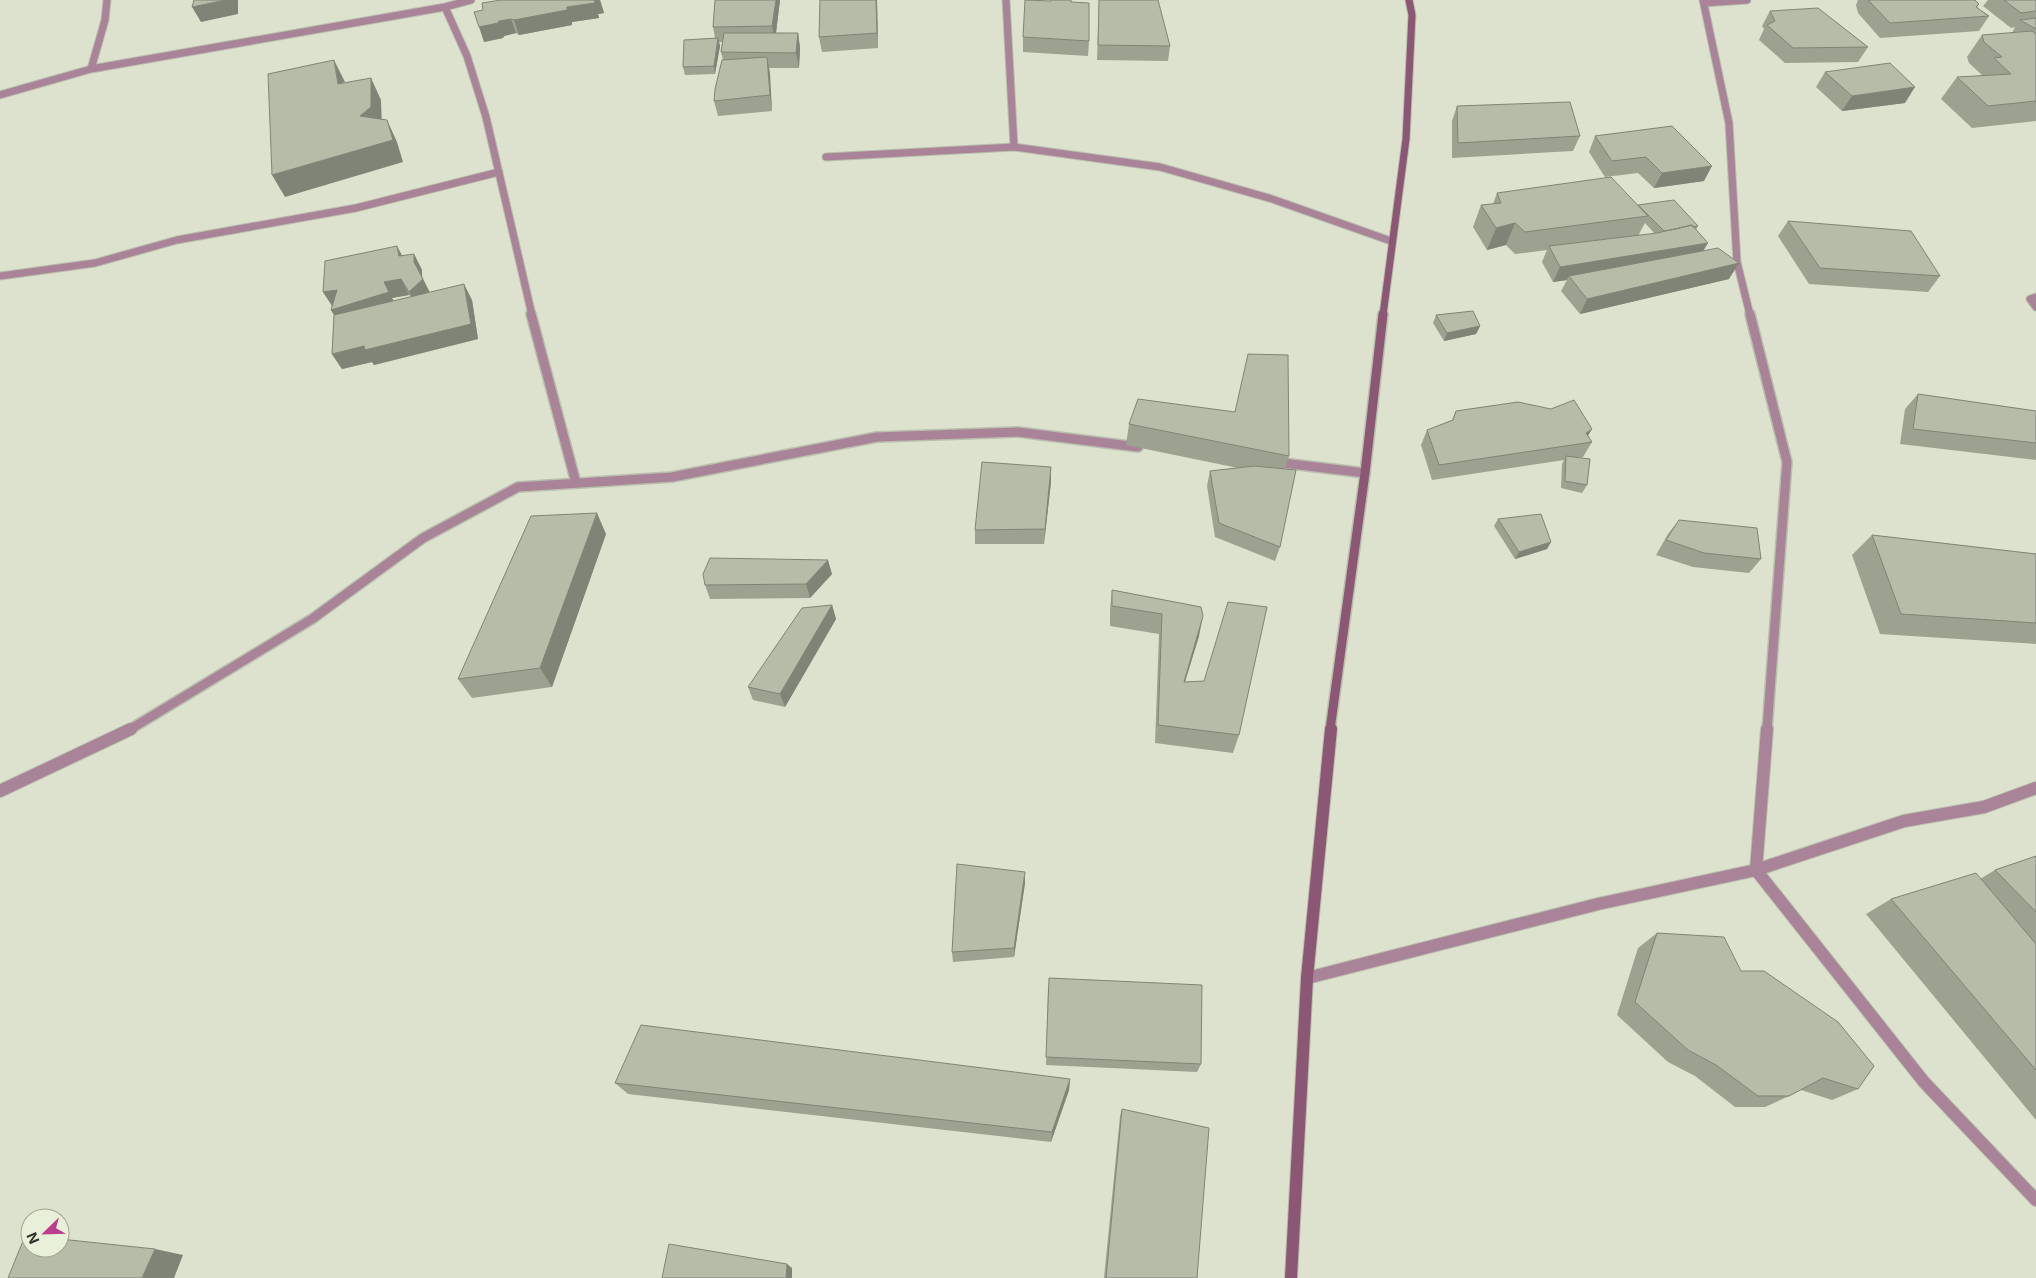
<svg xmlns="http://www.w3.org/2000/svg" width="2036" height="1278" viewBox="0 0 2036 1278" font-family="Inter,sans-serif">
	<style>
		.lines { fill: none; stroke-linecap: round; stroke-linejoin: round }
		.minor-far2-casing { stroke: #babfad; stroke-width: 9 }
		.minor-far1-casing { stroke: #babfad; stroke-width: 12 }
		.minor-casing { stroke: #babfad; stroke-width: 14 }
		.secondary-far2-casing { stroke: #babfad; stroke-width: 9 }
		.secondary-far1-casing { stroke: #babfad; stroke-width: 12 }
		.secondary-casing { stroke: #babfad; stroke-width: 14 }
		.minor-far2 { stroke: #a98397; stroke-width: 7 }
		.minor-far1 { stroke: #a98397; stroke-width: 9 }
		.minor { stroke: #a98397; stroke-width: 12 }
		.secondary-far2 { stroke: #8c5774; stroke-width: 7 }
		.secondary-far1 { stroke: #8c5774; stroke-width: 9 }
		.secondary { stroke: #8c5774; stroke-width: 12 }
		.wall { fill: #9da290; fill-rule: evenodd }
		.shaded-wall { fill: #7f8476 }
		.building { fill: #b6bca8; stroke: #7f8476 }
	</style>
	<rect width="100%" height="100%" fill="#dce2cd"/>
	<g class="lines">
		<defs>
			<path id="minor-far2" d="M 1006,0 L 1014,147
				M 1703,0 L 1729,123 L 1737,262 L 1750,315
				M 1704,3 L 1747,0
				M 445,7 L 467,56 L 486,117 L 532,315
				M 91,69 L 105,20 L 107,0
				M 0,95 L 91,69 L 445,7 L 471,0
				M 826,157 L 1014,147 L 1160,167 L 1272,199 L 1391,241
				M 0,276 L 95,263 L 177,240 L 356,208 L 499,172
				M 2036,297 L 2030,299 L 2036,307"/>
			<path id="minor-far1" d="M 531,314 L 576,483
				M 1750,314 L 1787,462 L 1767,730
				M 1275,462 L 1365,473
				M 129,730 L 312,619 L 423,538 L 518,487 L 672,477 L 877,437 L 1018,432 L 1138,447"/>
			<path id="minor" d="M 1767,729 L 1756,870 L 1924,1082 L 2036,1200
				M 0,791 L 131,729
				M 1307,978 L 1598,904 L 1756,870 L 1904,821 L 1984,807 L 2036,788"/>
			<path id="secondary-far2" d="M 1383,315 L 1406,139 L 1412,15 L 1409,0"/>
			<path id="secondary-far1" d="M 1330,730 L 1365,473 L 1383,314"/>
			<path id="secondary" d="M 1291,1278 L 1307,978 L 1331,729"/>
		</defs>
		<use href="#minor-far2" class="minor-far2-casing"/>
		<use href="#minor-far1" class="minor-far1-casing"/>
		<use href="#minor" class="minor-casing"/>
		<use href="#secondary-far2" class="secondary-far2-casing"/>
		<use href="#secondary-far1" class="secondary-far1-casing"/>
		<use href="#secondary" class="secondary-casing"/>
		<use href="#minor-far2" class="minor-far2"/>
		<use href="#minor-far1" class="minor-far1"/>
		<use href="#minor" class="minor"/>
		<use href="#secondary-far2" class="secondary-far2"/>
		<use href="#secondary-far1" class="secondary-far1"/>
		<use href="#secondary" class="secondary"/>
	</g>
	<path class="wall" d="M 501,0 L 600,0 L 604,13 L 598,14 L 599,18 L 572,22 L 572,25 L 519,35 L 516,33 L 504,36 L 503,38 L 484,42 L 483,10 Z
		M 715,0 L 780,0 L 776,33 L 798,33 L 800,48 L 799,68 L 769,68 L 772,111 L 718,116 L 714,101 L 723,60 L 721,52 L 722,42 L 719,42 L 720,46 L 715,74 L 685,75 L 683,67 L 715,38 L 713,27 Z
		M 820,0 L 877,0 L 878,48 L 822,52 L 819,37 Z
		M 1099,0 L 1170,46 L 1168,61 L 1097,60 Z
		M 1858,0 L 1975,0 L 1979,4 L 1977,8 L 1989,16 L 1979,31 L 1880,38 L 1858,13 L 1856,5 Z
		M 1988,0 L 2036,0 L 2036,121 L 1972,128 L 1941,99 L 1957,77 L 1982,76 L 1982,75 L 1969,63 L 1967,57 L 1982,35 L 2012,33 L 2015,27 L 2011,28 L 1983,6 Z
		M 1071,2 L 1089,41 L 1088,56 L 1023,52 L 1023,37 Z
		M 1770,11 L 1868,47 L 1858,62 L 1785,63 L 1759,40 L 1764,29 L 1762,26 Z
		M 1825,72 L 1905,103 L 1842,111 L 1816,87 Z
		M 1457,106 L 1580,136 L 1573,151 L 1452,158 L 1452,121 Z
		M 1595,136 L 1704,181 L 1654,188 L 1638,173 L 1605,177 L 1589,152 Z
		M 1497,193 L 1638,205 L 1698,226 L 1696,230 L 1704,250 L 1729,279 L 1580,314 L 1561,291 L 1567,280 L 1553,282 L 1542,262 L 1547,250 L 1515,254 L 1506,245 L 1487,250 L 1473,227 L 1481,205 L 1493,204 ZM 1645,223 L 1655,234 L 1638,236 Z
		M 1788,221 L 1940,276 L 1928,292 L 1809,284 L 1778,236 Z
		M 414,254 L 422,270 L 422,277 L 430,293 L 472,300 L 478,339 L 374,365 L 372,362 L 342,369 L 332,354 L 334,315 L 331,310 L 332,306 L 323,292 L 403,256 ZM 409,295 L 411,297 L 394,301 L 392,298 Z
		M 1436,315 L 1480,326 L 1476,334 L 1444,341 L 1433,323 Z
		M 1918,394 L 2036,411 L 2036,460 L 1900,444 L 1905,409 Z
		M 1456,411 L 1588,436 L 1592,442 L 1583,457 L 1577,458 L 1587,485 L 1582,493 L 1561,488 L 1562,464 L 1564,460 L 1432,480 L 1421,445 L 1427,430 L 1452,420 Z
		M 1129,424 L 1289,456 L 1285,469 L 1280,547 L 1275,561 L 1215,537 L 1207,486 L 1210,471 L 1238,468 L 1126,445 Z
		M 1051,482 L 1044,544 L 975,544 L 975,530 Z
		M 1498,519 L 1547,549 L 1515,559 L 1494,526 Z
		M 1679,520 L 1761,559 L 1749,573 L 1693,567 L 1656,555 L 1668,534 Z
		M 606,534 L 552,687 L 472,698 L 458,679 Z
		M 1872,535 L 2036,554 L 2036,644 L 1880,634 L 1852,555 Z
		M 832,574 L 810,598 L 710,599 L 705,585 Z
		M 1112,590 L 1201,607 L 1199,636 L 1185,682 L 1204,681 L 1239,735 L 1233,753 L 1155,743 L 1159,634 L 1110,626 L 1110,610 Z
		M 832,605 L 836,619 L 785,707 L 753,700 L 748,687 Z
		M 2036,856 L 2036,1120 L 1866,914 L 1891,899 L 1980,879 L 1995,870 Z
		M 1025,883 L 1014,957 L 953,962 L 952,952 Z
		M 1657,933 L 1741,971 L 1858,1089 L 1832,1100 L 1801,1090 L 1789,1096 L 1765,1107 L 1735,1107 L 1695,1076 L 1668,1062 L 1617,1015 L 1638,948 Z
		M 1048,987 L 1201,1064 L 1197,1072 L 1046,1065 Z
		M 1070,1079 L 1069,1090 L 1051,1142 L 628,1094 L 615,1083 Z
		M 1122,1109 L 1197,1278 L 1104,1278 L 1120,1116 Z"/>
	<path class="shaded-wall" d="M 226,0 L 238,0 L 238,14 L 201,22 L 192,7 Z
		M 593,0 L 600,0 L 604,13 L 598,14 L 599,18 L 572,22 L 572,25 L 519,35 L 514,20 Z
		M 776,0 L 780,0 L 775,41 L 772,26 Z
		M 876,0 L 877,0 L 878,48 L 877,33 Z
		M 511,19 L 516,33 L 504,36 L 503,38 L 484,42 L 479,27 L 499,21 Z
		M 798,33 L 800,48 L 799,68 L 796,53 Z
		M 718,38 L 720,46 L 715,74 L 714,66 Z
		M 767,57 L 770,73 L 772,111 L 770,95 Z
		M 334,60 L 345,82 L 338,84 Z
		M 371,78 L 381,100 L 382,129 L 360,116 Z
		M 1915,87 L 1905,103 L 1842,111 L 1852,96 Z
		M 387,120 L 397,142 L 403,162 L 285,197 L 272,175 Z
		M 1712,166 L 1704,181 L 1654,188 L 1662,173 Z
		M 1515,223 L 1506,245 L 1487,250 L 1496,228 Z
		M 1708,243 L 1699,258 L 1569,276 L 1567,280 L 1553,282 L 1560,267 Z
		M 397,246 L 405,261 L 399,256 Z
		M 414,254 L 422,270 L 422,277 L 431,295 L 417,307 L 409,292 L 414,262 Z
		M 1739,263 L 1729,279 L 1580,314 L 1587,299 Z
		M 401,279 L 409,295 L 392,298 L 397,308 L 340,325 L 331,310 L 333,307 L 323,292 Z
		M 464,284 L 472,300 L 478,339 L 374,365 L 372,362 L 342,369 L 332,354 Z
		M 1480,326 L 1476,334 L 1444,341 L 1447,333 Z
		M 1592,429 L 1584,443 L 1586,433 Z
		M 1051,467 L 1051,482 L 1044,544 L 1045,529 Z
		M 597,513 L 606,534 L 552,687 L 540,668 Z
		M 1551,542 L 1547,549 L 1515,559 L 1519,552 Z
		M 828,560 L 832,574 L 810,598 L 806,584 Z
		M 832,605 L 836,619 L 785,707 L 780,694 Z
		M 1203,616 L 1199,636 L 1179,701 L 1184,682 Z
		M 1025,872 L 1025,883 L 1014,957 L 1014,948 Z
		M 1070,1079 L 1069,1090 L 1051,1142 L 1052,1132 Z
		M 155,1249 L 183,1255 L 174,1278 L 142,1278 Z
		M 787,1264 L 792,1268 L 792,1278 L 786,1278 Z"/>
	<path class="building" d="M 194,0 L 226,0 L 192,7 Z
		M 501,0 L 594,0 L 595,3 L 567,7 L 567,10 L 514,20 L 511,19 L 499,21 L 498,23 L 479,27 L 474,12 L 483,10 L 482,3 Z
		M 715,0 L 776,0 L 772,26 L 713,27 Z
		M 820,0 L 876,0 L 877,33 L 819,37 Z
		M 1025,0 L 1051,1 L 1051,0 L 1071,0 L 1071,2 L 1089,3 L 1089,41 L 1023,37 Z
		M 1099,0 L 1158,0 L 1170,46 L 1098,45 Z
		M 1868,0 L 1975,0 L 1979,4 L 1976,7 L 1989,16 L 1890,23 Z
		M 2004,0 L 2036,0 L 2036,11 L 2021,13 Z
		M 1818,8 L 1868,47 L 1793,48 L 1767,25 L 1775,21 L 1770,11 Z
		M 2036,18 L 2036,29 L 2020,20 Z
		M 2032,31 L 2036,34 L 2036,101 L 1988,106 L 1957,77 L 2011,74 L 1994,58 L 2002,57 L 1984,42 L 1982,35 Z
		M 724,33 L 798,33 L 796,53 L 721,52 Z
		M 718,38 L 714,66 L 683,67 L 684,40 Z
		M 767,57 L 770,95 L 714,101 L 715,89 L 722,60 Z
		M 334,60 L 338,84 L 371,78 L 371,107 L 360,116 L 387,120 L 393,140 L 272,175 L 268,74 Z
		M 1890,63 L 1915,87 L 1852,96 L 1825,72 Z
		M 1570,102 L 1580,136 L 1458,143 L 1457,106 Z
		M 1672,126 L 1712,166 L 1662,173 L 1646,157 L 1612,161 L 1595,136 Z
		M 1611,177 L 1648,216 L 1525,232 L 1515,223 L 1496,228 L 1481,205 L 1501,203 L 1497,193 Z
		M 1674,200 L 1698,226 L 1693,227 L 1692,225 L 1676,229 L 1664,231 L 1638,205 Z
		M 1788,221 L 1911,231 L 1940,276 L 1820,268 Z
		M 1692,225 L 1708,243 L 1560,267 L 1549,246 L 1657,233 Z
		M 397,246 L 399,256 L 414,254 L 414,262 L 423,279 L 409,292 L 401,279 L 384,282 L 389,292 L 331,310 L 337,290 L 323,292 L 325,261 Z
		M 1718,248 L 1739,263 L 1587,299 L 1569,276 Z
		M 464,284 L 471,324 L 365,350 L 364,346 L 332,354 L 334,315 Z
		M 1473,311 L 1480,326 L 1447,333 L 1436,315 Z
		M 1248,354 L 1288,355 L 1289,456 L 1129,424 L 1138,399 L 1235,412 Z
		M 1918,394 L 2036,411 L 2036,443 L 1913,429 Z
		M 1574,400 L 1592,429 L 1586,433 L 1592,442 L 1439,465 L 1427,430 L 1453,420 L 1456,411 L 1518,402 L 1551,409 Z
		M 1566,456 L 1590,459 L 1587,485 L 1565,481 Z
		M 982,462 L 1051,467 L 1045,529 L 975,530 Z
		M 1254,466 L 1296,470 L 1280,547 L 1219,523 L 1210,471 Z
		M 597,513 L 540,668 L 458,679 L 531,516 Z
		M 1541,514 L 1551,542 L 1519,552 L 1498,519 Z
		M 1679,520 L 1757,528 L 1761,559 L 1704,553 L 1666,540 Z
		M 1872,535 L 2036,554 L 2036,623 L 1901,614 Z
		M 710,558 L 828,560 L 806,584 L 705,585 L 703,574 Z
		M 1112,590 L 1201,607 L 1203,616 L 1184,682 L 1204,681 L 1228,602 L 1267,607 L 1239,735 L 1158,725 L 1162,614 L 1112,606 Z
		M 832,605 L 780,694 L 748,687 L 802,608 Z
		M 2036,856 L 2036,912 L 1995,870 Z
		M 957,864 L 1025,872 L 1014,948 L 952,952 Z
		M 1976,873 L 2036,944 L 2036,1070 L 1891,899 Z
		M 1657,933 L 1724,937 L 1741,971 L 1764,971 L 1838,1022 L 1874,1066 L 1858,1089 L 1823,1078 L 1789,1096 L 1758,1096 L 1716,1065 L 1688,1050 L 1635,1002 Z
		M 1049,978 L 1202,985 L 1201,1064 L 1046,1057 Z
		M 641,1025 L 1070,1079 L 1052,1132 L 615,1083 Z
		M 1122,1109 L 1209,1128 L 1197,1278 L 1106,1278 Z
		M 25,1236 L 30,1236 L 30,1248 L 60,1248 L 60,1239 L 155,1249 L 142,1278 L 8,1278 Z
		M 669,1244 L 787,1264 L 786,1278 L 662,1278 Z"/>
	<g transform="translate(45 1233) rotate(247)"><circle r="24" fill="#e9f0da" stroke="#9fa594"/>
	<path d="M0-4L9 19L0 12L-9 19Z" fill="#ba3e8d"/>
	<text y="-8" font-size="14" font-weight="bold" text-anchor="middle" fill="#31342c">N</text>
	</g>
</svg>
